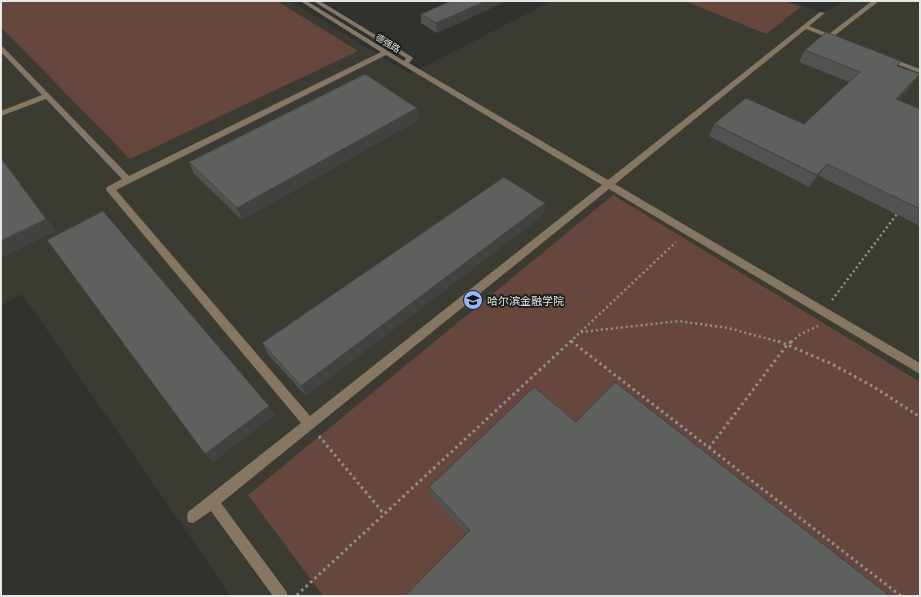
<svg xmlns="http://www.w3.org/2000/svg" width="921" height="597" viewBox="0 0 921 597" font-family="Georgia,'Noto Sans SC',serif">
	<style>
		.built { fill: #3b3b31 }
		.green { fill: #67473d }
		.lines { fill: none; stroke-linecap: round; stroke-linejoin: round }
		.path-far1 { stroke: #90908e; stroke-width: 2.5; stroke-dasharray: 2 3; stroke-linecap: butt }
		.path { stroke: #90908e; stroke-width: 3; stroke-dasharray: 2.5 3.5; stroke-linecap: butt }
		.minor { fill: #867664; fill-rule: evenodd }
		.wall { fill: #515350 }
		.shaded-wall { fill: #424341 }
		.building { fill: #5e605d; stroke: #424341 }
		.labels { text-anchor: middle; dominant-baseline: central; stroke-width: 3.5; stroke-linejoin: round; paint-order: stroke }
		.far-street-label { font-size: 9px; fill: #e8e8e6; stroke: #191917 }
		.poi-label { font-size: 11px; fill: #e8e8e6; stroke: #191917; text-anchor: start }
	</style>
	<rect width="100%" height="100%" fill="#31312e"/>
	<path class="built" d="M 1,1 L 290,1 L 410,74 L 552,1 L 791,1 L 822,13 L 844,1 L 920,1 L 920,596 L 231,596 L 22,294 L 1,305 Z"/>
	<path class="green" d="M 1,1 L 277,1 L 358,51 L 130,159 L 1,27 Z
		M 685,1 L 784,1 L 801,7 L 766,34 Z
		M 613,195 L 920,382 L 920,596 L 323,596 L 248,495 Z"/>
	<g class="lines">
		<path class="path-far1" d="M 832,300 L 897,214
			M 581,332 L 679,321 L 728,328 L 780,342
			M 570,342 L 571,341
			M 572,342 L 571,341 L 676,242
			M 791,342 L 801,334 L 818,326"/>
		<path class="path" d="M 571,341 L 901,596
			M 778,341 L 832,364 L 874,387 L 920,417
			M 319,436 L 384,514
			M 709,448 L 787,345 L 792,341
			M 297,595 L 571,341"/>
		<path class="minor" d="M 300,1 L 307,1 L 404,61 L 406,58 L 313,1 L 320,1 L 412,57 L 413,58 L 409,63 L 608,180 L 820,12 L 825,13 L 809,26 L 829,34 L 872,1 L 879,1 L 834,36 L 838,38 L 838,40 L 834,40 L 806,29 L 615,184 L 920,363 L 920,374 L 609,189 L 221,503 L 286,591 L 288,596 L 273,596 L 211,511 L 193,523 L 188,522 L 187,517 L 188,512 L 301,423 L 107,191 L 106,189 L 107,187 L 122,179 L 46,99 L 1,116 L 1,111 L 42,95 L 1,52 L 1,46 L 3,47 L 129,176 L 381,52 ZM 386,55 L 602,185 L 310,416 L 116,190 Z
			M 888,57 L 920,69 L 920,73 L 886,60 L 886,58 Z"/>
	</g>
	<path class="wall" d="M 451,1 L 506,1 L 437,33 L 421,23 L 421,14 Z
		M 805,50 L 898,66 L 911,87 L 899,100 L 920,109 L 920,226 L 819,176 L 809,187 L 709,136 L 714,124 L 804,124 L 849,82 L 799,62 Z
		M 417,108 L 418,120 L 242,220 L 194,174 L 189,162 Z
		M 545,203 L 543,215 L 306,396 L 268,354 L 262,343 Z
		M 576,422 L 466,533 L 430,495 L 429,487 Z"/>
	<path class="shaded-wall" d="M 486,1 L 506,1 L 437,33 L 436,23 Z
		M 920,74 L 911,87 L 888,111 L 896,99 Z
		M 417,108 L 418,120 L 242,220 L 237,208 Z
		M 1,157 L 56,231 L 1,258 Z
		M 827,164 L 819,176 L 809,187 L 817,175 Z
		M 545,203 L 543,215 L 306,396 L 301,386 Z
		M 269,406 L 275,415 L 213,462 L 205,454 Z"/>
	<path class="building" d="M 451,1 L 486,1 L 436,23 L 421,14 Z
		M 826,32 L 901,61 L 897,66 L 920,74 L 896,99 L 920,109 L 920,209 L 827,164 L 817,175 L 714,124 L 746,98 L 804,124 L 860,72 L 805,50 Z
		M 365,74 L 417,108 L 237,208 L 189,162 Z
		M 1,158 L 46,219 L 1,241 Z
		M 504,177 L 545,203 L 301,386 L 262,343 Z
		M 103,211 L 269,406 L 205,454 L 47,240 Z
		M 615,382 L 890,596 L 405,596 L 470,530 L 429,487 L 534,387 L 576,422 Z"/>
	<defs>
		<symbol id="university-disc" viewBox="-11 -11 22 22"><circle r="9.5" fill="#96b6fd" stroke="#191917"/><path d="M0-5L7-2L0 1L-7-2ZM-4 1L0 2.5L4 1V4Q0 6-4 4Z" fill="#111"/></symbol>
	</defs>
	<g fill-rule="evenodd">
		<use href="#university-disc" x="462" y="289" width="22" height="22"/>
	</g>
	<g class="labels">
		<g class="far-street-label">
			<text transform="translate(388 43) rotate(31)">德强路</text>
		</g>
		<g class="poi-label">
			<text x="487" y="300">哈尔滨金融学院</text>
		</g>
	</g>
	<rect width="921" height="597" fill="none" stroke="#e8e8e6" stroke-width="4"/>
</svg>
